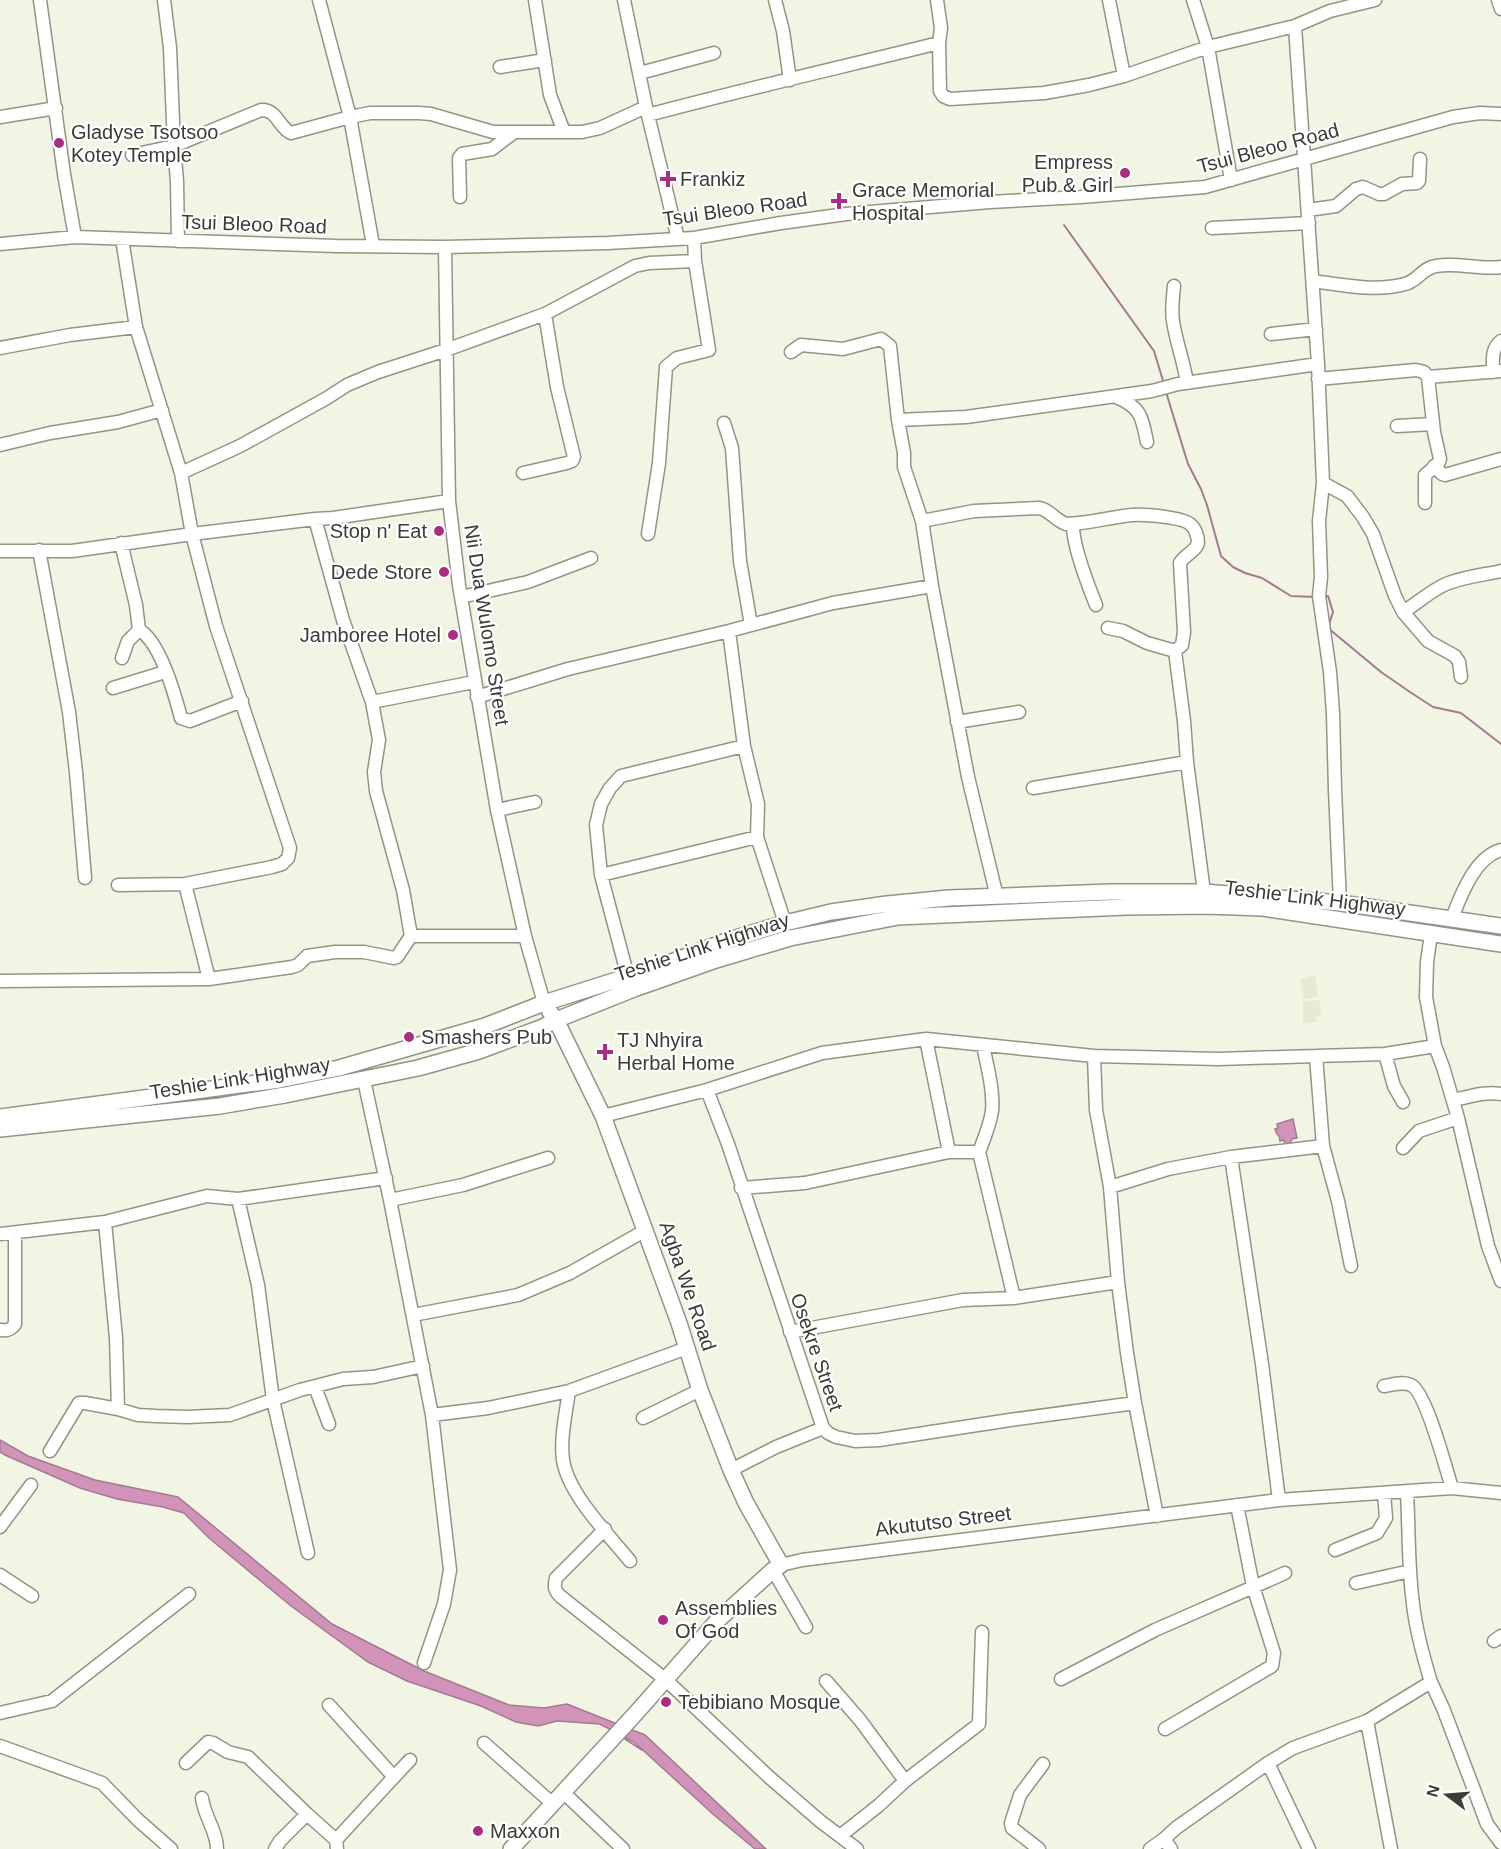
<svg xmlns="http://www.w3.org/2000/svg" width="1501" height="1849" viewBox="0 0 1501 1849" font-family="Arial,sans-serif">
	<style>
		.built { fill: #e7ebd3 }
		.water { fill: #d194b8; stroke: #a47a91; stroke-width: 1.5 }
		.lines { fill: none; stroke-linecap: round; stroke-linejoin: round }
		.stream { stroke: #a47a91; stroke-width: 2 }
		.minor-casing { stroke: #929485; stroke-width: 15 }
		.major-casing { stroke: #929485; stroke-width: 18 }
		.minor { stroke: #fff; stroke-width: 12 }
		.major { stroke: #fff; stroke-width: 15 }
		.poi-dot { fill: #a92e82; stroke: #fff; stroke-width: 2 }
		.labels { text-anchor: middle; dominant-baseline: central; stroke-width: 4.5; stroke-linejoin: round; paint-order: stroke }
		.poi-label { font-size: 20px; fill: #3b3c36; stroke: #fff; text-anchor: start }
		.street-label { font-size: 20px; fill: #3b3c36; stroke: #fff }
	</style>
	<rect width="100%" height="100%" fill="#f2f5e4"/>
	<path class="built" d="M 1315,975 L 1318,995 L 1317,997 L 1304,999 L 1300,979 Z
		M 1320,1000 L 1321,1015 L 1316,1017 L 1317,1022 L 1303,1023 L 1303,1001 Z"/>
	<path class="water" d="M 1293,1119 L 1297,1138 L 1292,1139 L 1290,1143 L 1286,1144 L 1283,1140 L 1280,1141 L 1279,1136 L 1277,1134 L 1275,1129 L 1278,1128 L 1277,1124 Z
		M 0,1440 L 28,1456 L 95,1480 L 178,1497 L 332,1624 L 424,1671 L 509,1705 L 544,1708 L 567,1704 L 645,1735 L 766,1849 L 755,1849 L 714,1815 L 634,1742 L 600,1724 L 557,1721 L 538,1726 L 516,1722 L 481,1706 L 407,1681 L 368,1662 L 291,1606 L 209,1538 L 184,1513 L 163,1507 L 117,1499 L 80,1488 L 5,1455 L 0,1452 Z"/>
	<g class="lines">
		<path class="stream" d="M 1064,225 L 1154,351 L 1164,384
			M 1166,392 L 1188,464 L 1201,489 L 1207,505 L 1221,556 L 1233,567 L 1245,573 L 1262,578 L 1291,596 L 1315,597
			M 1324,596 L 1328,596 L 1333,612 L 1328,628 L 1381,672 L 1410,692 L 1433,707 L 1461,713 L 1501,744
			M 622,1737 L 642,1750"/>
		<defs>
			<path id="minor" d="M 40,0 L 64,174 L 75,237
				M 164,0 L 170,48 L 174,146 L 177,181 L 178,241
				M 319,0 L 350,117 L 373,245
				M 535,0 L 550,95 L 564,132
				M 624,0 L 646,107 L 678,239
				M 775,0 L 783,31 L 790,80
				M 937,0 L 941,28 L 939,43 L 940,91 L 943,96 L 950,99 L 1044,93 L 1089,85 L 1124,76 L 1208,47 L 1295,26 L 1330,11 L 1375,0
				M 1109,0 L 1124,76
				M 1193,0 L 1208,47 L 1231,180
				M 1498,0 L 1501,9
				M 1295,26 L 1318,364 L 1323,483 L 1319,521 L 1321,577 L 1319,596 L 1330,672 L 1333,713 L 1335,790 L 1340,903
				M 500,67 L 545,60
				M 640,73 L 714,53
				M 648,115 C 745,89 842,67 939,43
				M 0,117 L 56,108
				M 132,155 L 174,146 L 261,110 C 277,109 279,128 291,133 L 350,117 L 370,113 L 419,113 L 431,114 L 493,132 L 582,132 L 600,128 L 646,107
				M 460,197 L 459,158 L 462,154 L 492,149 L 513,133
				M 1308,210 L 1336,206 L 1356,189 L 1363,187 L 1379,194 L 1384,194 L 1402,184 L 1417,183 L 1419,181 L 1420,159
				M 1212,228 L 1309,223
				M 122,239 L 136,327 L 181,473
				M 0,244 L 75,237 L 337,246 L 445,247 L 608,243 L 694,238 L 781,223 L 846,214 L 990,202 L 1081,197 L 1205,187 L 1453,117 L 1480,113 L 1501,114
				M 445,247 L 449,501 L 459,585 L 497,810 L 525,936 L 544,1003
				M 1313,281 C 1342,285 1376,292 1405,284 C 1418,281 1422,268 1436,266 C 1458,262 1479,270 1501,267
				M 1174,286 C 1173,298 1171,309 1173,321 C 1176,342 1184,362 1187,383
				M 1271,334 L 1316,329
				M 0,348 L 70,335 L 136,327
				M 791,352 L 801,345 L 843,349 L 881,339 L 890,346 L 898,420 L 904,453 L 904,467 L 922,521 L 932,586 L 968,777 L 997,897
				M 1493,372 C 1493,360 1491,349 1501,341
				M 1318,379 L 1416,370 L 1424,372 L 1428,377 L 1501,371
				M 1116,397 C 1141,407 1142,417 1147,442
				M 898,420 L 966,417 L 1152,391 L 1178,384 L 1318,364
				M 724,423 L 732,448 L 740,561 L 751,625
				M 1397,426 L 1433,424
				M 0,445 L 50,433 L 118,422 L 162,410
				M 1434,466 L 1442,474 L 1445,475 L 1501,459
				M 523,473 L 567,463 L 572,461 L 574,457 L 557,387 L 545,314
				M 1323,483 L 1347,496 L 1363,517 L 1373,534 L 1395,596 L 1403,612 L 1428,641 L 1455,656 L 1459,662 L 1461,677
				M 449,501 L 333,518 L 315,519 L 192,534 L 181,473 L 240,446 L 327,398 L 347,385 L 378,372 L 446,350 L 545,314 L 635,266 L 649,263 L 695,261
				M 1425,503 L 1425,475 L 1438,464 L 1440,459 L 1434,432 L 1428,377
				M 315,519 L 343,620 L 372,702
				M 922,521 L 974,511 L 1039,508 C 1050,510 1055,520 1066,524 C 1088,524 1110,517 1132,515 C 1143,514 1184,517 1191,525 C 1195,528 1198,537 1198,542 C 1197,551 1184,555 1180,563 L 1184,632 L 1182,645 L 1175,651 L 1184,721 L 1187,762 L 1204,892
				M 1073,524 C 1072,544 1088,585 1096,605
				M 648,534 L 659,463 L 666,367 L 677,358 L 709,350 L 695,261 L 694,238
				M 121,543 L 136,605 L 139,630 L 128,641 L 122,658
				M 39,550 L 69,712 L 76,772 L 85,878
				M 0,551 L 72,551 L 192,534 L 216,626 L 290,848 L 288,858 L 282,864 L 272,867 L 185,884 L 118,885
				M 461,597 L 528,582 L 591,558
				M 1403,612 C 1418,603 1430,591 1446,584 C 1463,577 1483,575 1501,571
				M 1108,628 L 1123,631 L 1147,643 L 1175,651
				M 139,630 C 160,641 175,695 181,718 L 190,721 L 242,701
				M 113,688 L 165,672
				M 477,697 L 568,669 L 729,631 L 833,603 L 932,586
				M 957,722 L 1019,712
				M 744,746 L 758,804 L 757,837 L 785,923
				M 1033,788 L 1187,762
				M 497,810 L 535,802
				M 601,875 L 757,837
				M 185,884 L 209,979
				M 1452,918 C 1461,895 1475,857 1501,850
				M 1431,934 L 1427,962 L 1426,997 L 1435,1046 L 1443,1067 L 1458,1118 L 1488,1246 L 1501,1281
				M 411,936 L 403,890 L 376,791 L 374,772 L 379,740 L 372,702 L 474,682
				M 628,977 L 601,875 L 596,825 L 601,804 L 610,788 L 621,776 L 744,746 L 729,631
				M 0,981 L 209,979 L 292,967 L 298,965 L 307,956 L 335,952 L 364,952 L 394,958 L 397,957 L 411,936 L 525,936
				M 926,1039 L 949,1152
				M 1385,1054 L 1394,1086 L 1403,1102
				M 1094,1056 L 1218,1059 L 1316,1056
				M 364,1080 L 390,1200 L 432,1415 L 450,1570 L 444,1604 L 424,1663
				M 707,1090 L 728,1144 L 823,1428 L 828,1433 L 836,1437 L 855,1441 L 879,1440 L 1010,1420 L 1135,1403
				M 1453,1100 C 1469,1097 1485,1091 1501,1094
				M 603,1116 L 707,1090 L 822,1053 L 926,1039 L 1094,1056 L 1096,1110 L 1110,1187 L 1118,1282 L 1127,1353 L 1135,1403 L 1157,1516
				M 1323,1146 L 1338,1201 L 1351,1266
				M 1403,1148 L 1419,1131 L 1458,1118
				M 979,1152 C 984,1139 990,1125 992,1111 C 994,1090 987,1066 983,1045
				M 1231,1157 L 1262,1364 L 1279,1500
				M 386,1178 L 238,1199 L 207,1196 L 105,1222 L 116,1338 L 118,1409 L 138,1415 L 156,1416 L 187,1417 L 230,1415 L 300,1390 L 343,1379 L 373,1377 L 423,1366
				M 1110,1187 L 1168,1169 L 1231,1157 L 1323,1146 L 1316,1056 L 1385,1054 L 1435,1046
				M 741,1188 L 805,1183 L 949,1152 L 979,1152 L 1014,1298
				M 238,1199 L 258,1285 L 273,1400 L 308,1553
				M 390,1200 L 463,1185 L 548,1158
				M 0,1234 L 105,1222
				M 413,1315 L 518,1295 L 570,1273 L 646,1230
				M 0,1330 C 7,1331 11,1330 15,1324 L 15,1233
				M 790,1332 L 963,1300 L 1014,1298 L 1118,1282
				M 1384,1386 C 1392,1385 1403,1381 1411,1385 C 1426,1392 1446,1469 1452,1488
				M 315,1387 L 329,1424
				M 569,1391 C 566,1413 560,1438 563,1460 C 568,1494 609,1535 630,1561
				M 432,1415 L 488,1408 L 569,1391 L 687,1348
				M 643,1418 L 700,1390
				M 50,1451 L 79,1403 L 85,1403 L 118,1409
				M 731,1470 L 776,1447 L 823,1428
				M 0,1527 L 31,1485
				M 605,1529 L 556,1578 C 554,1586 554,1590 560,1596 L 666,1680 L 769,1777 L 820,1821 L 857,1849
				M 1335,1550 L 1377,1533 L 1386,1518 L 1384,1493
				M 781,1565 L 802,1560 L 1279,1500 L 1452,1488 L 1501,1493
				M 773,1570 L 806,1627
				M 0,1575 L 32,1596
				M 1356,1583 L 1410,1571
				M 1494,1641 L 1501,1636
				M 1061,1679 L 1155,1630 L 1285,1573
				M 826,1681 L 860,1720 L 905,1781
				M 1431,1682 L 1443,1708 L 1487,1824 L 1501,1843
				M 329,1705 L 394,1777 L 336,1840
				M 0,1713 L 52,1701 L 189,1594
				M 1367,1721 L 1391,1849
				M 1165,1729 L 1272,1666 L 1274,1653 L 1253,1586 L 1237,1505
				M 484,1743 L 553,1804
				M 0,1746 L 102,1783 L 138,1820 L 171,1849
				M 186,1763 L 208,1742 L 213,1743 L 228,1752 L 248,1757 L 307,1814 L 336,1840 L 337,1849
				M 1268,1763 L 1309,1849
				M 394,1777 L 410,1760
				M 563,1792 L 623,1849
				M 202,1798 C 204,1816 217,1831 217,1849
				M 840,1836 L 878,1806 L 905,1781 L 979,1724 L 982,1632
				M 275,1849 L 280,1841 L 307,1814
				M 1039,1849 L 1012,1828 L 1011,1823 L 1020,1795 L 1043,1764
				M 1150,1849 L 1164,1839
				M 1171,1849 L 1164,1839 L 1176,1828 L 1268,1763 L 1293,1748 L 1367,1721 L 1431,1682 C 1423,1656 1416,1631 1413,1604 C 1408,1567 1409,1529 1407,1492"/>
			<path id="major" d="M 0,1117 L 279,1080 L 339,1068 L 485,1026 L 544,1003 L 661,966 L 729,940 L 785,923 L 831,912 L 887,904 L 949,898 L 1110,892 L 1204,892 L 1340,903 L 1501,926
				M 0,1129 L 220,1106 L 285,1095 L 418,1068 L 479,1051 L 543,1027 L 556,1020 L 634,989 L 716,960 L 790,938 L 898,917 L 1126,907 L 1206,906 L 1263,908 L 1501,944
				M 511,1849 L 637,1712 L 718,1620 L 773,1570 L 781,1565 L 746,1503 L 731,1470 L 700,1390 L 679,1323 L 603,1116 L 556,1020 L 550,1012"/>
		</defs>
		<use href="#minor" class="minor-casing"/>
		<use href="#major" class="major-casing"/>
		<use href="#minor" class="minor"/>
		<use href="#major" class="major"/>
	</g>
	<g class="poi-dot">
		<circle cx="59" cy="143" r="6"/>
		<circle cx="1125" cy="173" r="6"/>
		<path d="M665 170h6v6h6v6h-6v6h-6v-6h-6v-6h6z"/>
		<path d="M836 192h6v6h6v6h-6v6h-6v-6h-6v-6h6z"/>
		<circle cx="439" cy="531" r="6"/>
		<circle cx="444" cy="572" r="6"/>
		<circle cx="453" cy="635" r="6"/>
		<circle cx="409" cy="1037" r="6"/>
		<path d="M602 1043h6v6h6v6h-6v6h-6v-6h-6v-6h6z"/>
		<circle cx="663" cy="1620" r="6"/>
		<circle cx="666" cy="1702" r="6"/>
		<circle cx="478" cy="1831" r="6"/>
	</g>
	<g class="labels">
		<g class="poi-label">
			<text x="71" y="132">Gladyse Tsotsoo<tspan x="71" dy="23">Kotey Temple</tspan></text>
			<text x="1113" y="162" text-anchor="end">Empress<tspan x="1113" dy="23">Pub &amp; Girl</tspan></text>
			<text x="680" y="179">Frankiz</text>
			<text x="852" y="190">Grace Memorial<tspan x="852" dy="23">Hospital</tspan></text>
			<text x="427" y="531" text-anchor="end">Stop n' Eat</text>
			<text x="432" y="572" text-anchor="end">Dede Store</text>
			<text x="441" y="635" text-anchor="end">Jamboree Hotel</text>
			<text x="421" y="1037">Smashers Pub</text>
			<text x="617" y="1040">TJ Nhyira<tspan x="617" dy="23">Herbal Home</tspan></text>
			<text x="675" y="1608">Assemblies<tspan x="675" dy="23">Of God</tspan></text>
			<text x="678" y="1702">Tebibiano Mosque</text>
			<text x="490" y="1831">Maxxon</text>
		</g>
		<g class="street-label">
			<text transform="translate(1268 148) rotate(-15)">Tsui Bleoo Road</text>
			<text transform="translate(735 209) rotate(-8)">Tsui Bleoo Road</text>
			<text transform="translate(254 224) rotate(2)">Tsui Bleoo Road</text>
			<text transform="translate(487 625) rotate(81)">Nii Dua Wulomo Street</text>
			<text transform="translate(1315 898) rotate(7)">Teshie Link Highway</text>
			<text transform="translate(702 947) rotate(-18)">Teshie Link Highway</text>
			<text transform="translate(240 1078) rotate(-9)">Teshie Link Highway</text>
			<text transform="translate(688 1286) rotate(71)">Agba We Road</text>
			<text transform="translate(817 1352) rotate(71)">Osekre Street</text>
			<text transform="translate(943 1521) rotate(-7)">Akututso Street</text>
		</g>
	</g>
	<g transform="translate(1447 1795) rotate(286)" stroke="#ffffff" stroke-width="4.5" paint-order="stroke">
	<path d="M0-4.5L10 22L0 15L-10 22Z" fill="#3b3c36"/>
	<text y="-9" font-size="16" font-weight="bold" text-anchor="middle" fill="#3b3c36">N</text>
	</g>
</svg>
